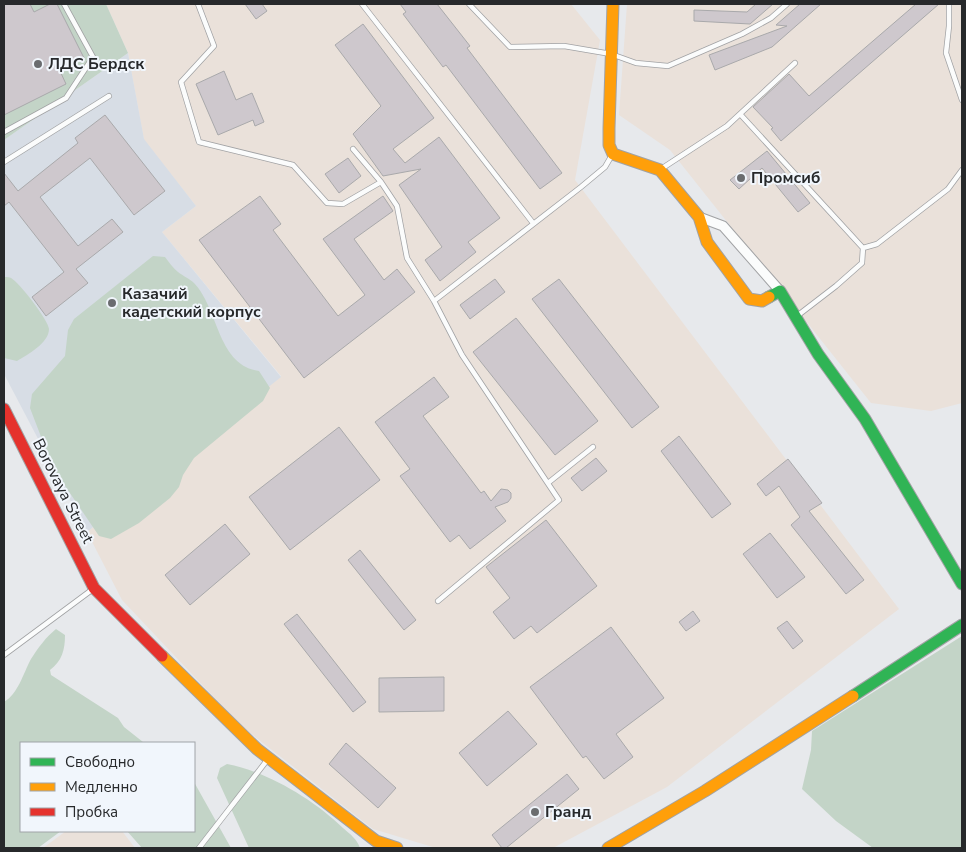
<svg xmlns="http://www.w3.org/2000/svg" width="966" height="852" viewBox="0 0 966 852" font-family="'Nunito Sans',sans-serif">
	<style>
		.industrial { fill: #eae1da }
		.built { fill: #d7dde5 }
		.green { fill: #c3d4c7 }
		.building { fill: #cec8cd; stroke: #a9a9ab }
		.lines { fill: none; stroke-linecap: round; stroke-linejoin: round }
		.lane-casing { stroke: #a1a2a4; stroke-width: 6 }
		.street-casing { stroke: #a1a2a4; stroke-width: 11 }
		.fast-casing { stroke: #a1a2a4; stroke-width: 13 }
		.slow-casing { stroke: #a1a2a4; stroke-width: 13 }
		.jam-casing { stroke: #a1a2a4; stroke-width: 13 }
		.lane { stroke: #fbfcfc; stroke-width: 4.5 }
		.street { stroke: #fbfcfc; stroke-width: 9 }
		.fast { stroke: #30b455; stroke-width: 11 }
		.slow { stroke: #ff9f0a; stroke-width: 11 }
		.jam { stroke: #e5322d; stroke-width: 11 }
		.poi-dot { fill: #6a6c6f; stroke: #f1f6fc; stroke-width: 2 }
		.labels { text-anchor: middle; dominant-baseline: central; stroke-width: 4; stroke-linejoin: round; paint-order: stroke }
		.poi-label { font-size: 16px; font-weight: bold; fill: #27292b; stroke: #f1f6fc; text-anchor: start }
		.street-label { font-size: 16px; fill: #27292b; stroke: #f1f6fc }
	</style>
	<rect width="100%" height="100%" fill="#e7e9ec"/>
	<path class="industrial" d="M 106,4 L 571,4 L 600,40 L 575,180 L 899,609 L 667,787 L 553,848 L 436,848 L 373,829 L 240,725 L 122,600 L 87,532 L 281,376 L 162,232 L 196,206 L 144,140 L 128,53 Z
		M 627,4 L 962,4 L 962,403 L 931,411 L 871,403 L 670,150 L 619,115 Z
		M 66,831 L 122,831 L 135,848 L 43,848 Z"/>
	<path class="built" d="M 128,53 L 144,139 L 196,206 L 162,232 L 281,377 L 87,532 L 4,374 L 4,140 Z"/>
	<path class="green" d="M 4,4 L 106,4 L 128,53 L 4,140 Z
		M 153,256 L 165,257 C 169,262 173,268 178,272 C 183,276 190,279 194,283 C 219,309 217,365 259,371 L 270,388 L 263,401 L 194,458 L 183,475 L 179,487 L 170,498 L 139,523 L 111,539 L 99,536 L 53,468 L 30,408 L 32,394 L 65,356 L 68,330 L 74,319 Z
		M 4,277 C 6,277 10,277 11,278 C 19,282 49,321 49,329 C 49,343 27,355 17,361 L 4,358 Z
		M 56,629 L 65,635 C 65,650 62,661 50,670 L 51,675 L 118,718 L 124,727 L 143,742 L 160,743 L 21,743 L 21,831 L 61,831 L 38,848 L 4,848 L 4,702 C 18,694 23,674 31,659 C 38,648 46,637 56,629 Z
		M 962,636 L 962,848 L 873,848 L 836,821 L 802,789 L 811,750 L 812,731 Z
		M 227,764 C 268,772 313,799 343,828 C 350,834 357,839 360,848 L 249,848 L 217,778 L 220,768 Z
		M 194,782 L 231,848 L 142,848 L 127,831 L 194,831 Z"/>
	<path class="building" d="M 4,4 L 30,4 L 34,12 L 50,4 L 57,4 L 84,58 L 60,71 L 66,84 L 4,115 Z
		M 245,4 L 262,4 L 267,11 L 256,19 Z
		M 400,4 L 437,4 L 470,46 L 467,48 L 562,173 L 540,189 L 446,65 L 443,67 L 403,14 L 406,12 Z
		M 756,4 L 773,4 L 750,24 L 694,21 L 694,10 L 747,12 Z
		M 800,4 L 821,4 L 772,47 L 715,70 L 709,55 L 787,26 L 776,25 Z
		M 916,4 L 939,4 L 781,141 L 771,129 L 773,128 L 753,107 L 789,74 L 809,96 Z
		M 363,24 L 434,118 L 393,149 L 405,163 L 439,137 L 500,218 L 468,242 L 476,252 L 440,281 L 425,260 L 442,247 L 399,185 L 421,169 L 383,176 L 353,134 L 381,106 L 335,45 Z
		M 224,71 L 236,100 L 252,93 L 264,122 L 255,126 L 253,120 L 218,135 L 196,84 Z
		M 105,115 L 165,191 L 134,215 L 90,158 L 40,197 L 78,246 L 112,219 L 123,232 L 76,269 L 88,283 L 46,316 L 32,297 L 64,272 L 9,202 L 4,206 L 4,173 L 18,191 L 78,143 L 75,138 Z
		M 767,151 L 810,203 L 798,212 L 762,168 L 739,189 L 730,180 Z
		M 348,158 L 361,176 L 339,193 L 325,174 Z
		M 260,196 L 281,224 L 273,230 L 338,316 L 365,295 L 323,239 L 383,196 L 393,211 L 354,239 L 384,280 L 397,269 L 415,292 L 304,378 L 199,240 Z
		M 495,279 L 505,292 L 470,319 L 460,305 Z
		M 559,279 L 659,407 L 632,428 L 532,299 Z
		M 516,318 L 598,421 L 555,455 L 473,352 Z
		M 434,377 L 449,397 L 423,416 L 481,493 L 484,491 L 491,501 L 501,489 L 508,490 L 511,493 L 511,498 L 508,502 L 495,507 L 506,521 L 470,549 L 459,535 L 450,542 L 400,476 L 410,469 L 375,422 Z
		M 339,427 L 380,480 L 290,550 L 249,497 Z
		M 679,436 L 731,504 L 712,518 L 661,451 Z
		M 596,458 L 607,471 L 582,491 L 571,478 Z
		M 788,459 L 822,503 L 809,511 L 864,580 L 846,594 L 791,525 L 800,517 L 779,486 L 766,496 L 757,484 Z
		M 546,520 L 597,586 L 537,633 L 531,626 L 514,639 L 493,612 L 510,598 L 486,567 Z
		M 225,524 L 250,554 L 190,605 L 165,575 Z
		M 770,533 L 805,577 L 777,598 L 743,554 Z
		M 360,550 L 416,620 L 404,630 L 348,560 Z
		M 693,611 L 700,621 L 686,631 L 679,622 Z
		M 297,614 L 366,702 L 353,712 L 284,624 Z
		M 787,621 L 803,641 L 793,649 L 777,628 Z
		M 611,627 L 664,698 L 616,734 L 633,757 L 604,779 L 586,756 L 583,758 L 530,687 Z
		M 444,677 L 444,711 L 379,712 L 379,678 Z
		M 508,711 L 537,744 L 487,786 L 459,753 Z
		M 346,743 L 396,788 L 378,808 L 329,764 Z
		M 567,774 L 579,789 L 506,848 L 502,848 L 492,835 Z"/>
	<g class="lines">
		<defs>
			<path id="lane" d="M 198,4 L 214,46 L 181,82 L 199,142 L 293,165 L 327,203 L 343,204 L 381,182
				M 362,4 L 533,223
				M 469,4 L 510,47 L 564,46 L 611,54 L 636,63 L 668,66 L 742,34 L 771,18 L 787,4
				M 949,4 L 949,26 L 946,53 L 962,100
				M 740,114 L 863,248 L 877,244 L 948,189 L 962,170
				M 4,132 L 66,98 L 93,57 L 64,4
				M 353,149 L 381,182 L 397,206 L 407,258 L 434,301 L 462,355 L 559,500 L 438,601
				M 4,162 L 109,96
				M 661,169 L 727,126 L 795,63
				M 434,301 L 581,187 L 605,167 L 612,155
				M 797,316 L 836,286 L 862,263 L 863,248
				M 548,483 L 593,447
				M 4,655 L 93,589
				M 199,848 L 268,759"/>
			<path id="street" d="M 699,217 L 723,226 L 780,291"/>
			<path id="fast" d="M 769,297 L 780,291 L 818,354 L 865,419 L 962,584
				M 853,696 L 962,625"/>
			<path id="slow" d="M 613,4 L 609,128 L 609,145 L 613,154 L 660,170 L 699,217 L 707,242 L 749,299 L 762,301 L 769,297
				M 162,656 L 257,749 L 376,841 L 397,848
				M 608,848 L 705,791 L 853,696"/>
			<path id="jam" d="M 4,409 L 94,588 L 162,656"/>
		</defs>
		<use href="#lane" class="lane-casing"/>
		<use href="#street" class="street-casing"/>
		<use href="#fast" class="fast-casing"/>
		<use href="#slow" class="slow-casing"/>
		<use href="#jam" class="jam-casing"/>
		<use href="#lane" class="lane"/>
		<use href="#street" class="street"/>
		<use href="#fast" class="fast"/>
		<use href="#slow" class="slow"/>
		<use href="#jam" class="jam"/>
	</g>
	<g class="poi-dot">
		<circle cx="38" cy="64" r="5"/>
		<circle cx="741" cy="178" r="5"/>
		<circle cx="112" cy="303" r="5"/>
		<circle cx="535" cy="812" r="5"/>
	</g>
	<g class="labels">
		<g class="poi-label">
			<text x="48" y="64">ЛДС Бердск</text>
			<text x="751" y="178">Промсиб</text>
			<text x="122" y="294">Казачий<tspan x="122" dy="18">кадетский корпус</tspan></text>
			<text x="545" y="812">Гранд</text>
		</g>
		<g class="street-label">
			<text transform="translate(63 491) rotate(63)">Borovaya Street</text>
		</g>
	</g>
	<rect width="966" height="852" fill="none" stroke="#27292b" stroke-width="10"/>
	<rect x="20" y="742" width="175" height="90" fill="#f1f6fc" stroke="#a0a4a8"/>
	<rect x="30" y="758" width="25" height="8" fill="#30b455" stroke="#a0a4a8"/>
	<text x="65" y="767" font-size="15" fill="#27292b">Свободно</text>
	<rect x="30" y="783" width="25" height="8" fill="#ff9f0a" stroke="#a0a4a8"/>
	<text x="65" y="792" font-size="15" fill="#27292b">Медленно</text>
	<rect x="30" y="808" width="25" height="8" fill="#e5322d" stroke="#a0a4a8"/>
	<text x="65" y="817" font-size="15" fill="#27292b">Пробка</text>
</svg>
